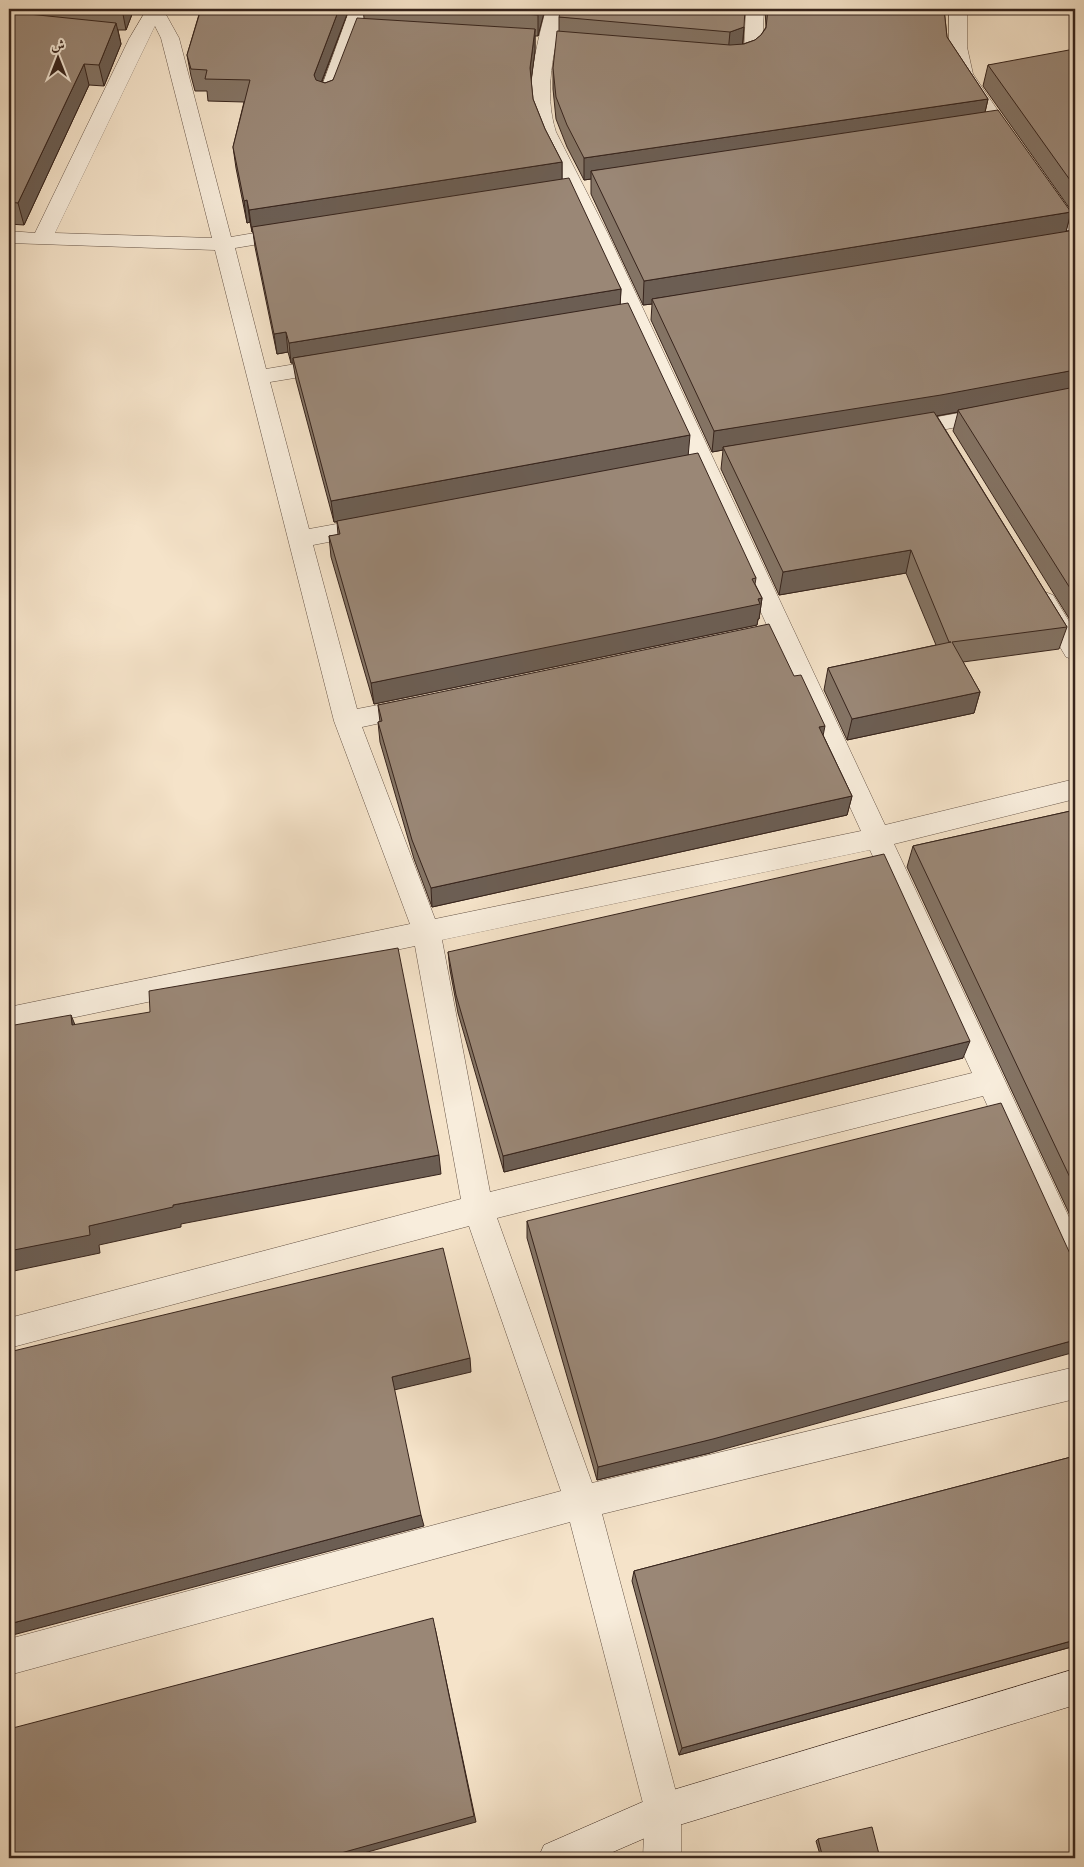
<svg xmlns="http://www.w3.org/2000/svg" width="1084" height="1867" viewBox="0 0 1084 1867" font-family="Cardo,Amiri,serif">
	<style>
		.lines { fill: none; stroke-linecap: round; stroke-linejoin: round }
		.street-casing { stroke: #665447; stroke-width: 1 }
		.secondary-casing { stroke: #37241c; stroke-width: 1 }
		.street { fill: #f8eddc; fill-rule: evenodd }
		.secondary { fill: #f8eddc; fill-rule: evenodd }
		.wall { fill: #847465; stroke: #37241c }
		.shaded-wall { fill: #6c5e53; stroke: #37241c }
		.building { fill: #9a8776; stroke: #37241c }
	</style>
	<rect width="100%" height="100%" fill="#f5e3c9"/>
	<filter id="stains"><feTurbulence type="fractalNoise" baseFrequency=".004" numOctaves="4"/><feColorMatrix values="0 0 0 0 .2 0 0 0 0 .09 0 0 0 0 .02 0 0 0 .5 -.17"/></filter>
	<radialGradient id="worn" r=".72"><stop offset=".6" stop-color="#630" stop-opacity="0"/><stop offset="1" stop-color="#630" stop-opacity=".3"/></radialGradient>
	<g class="lines">
		<defs>
			<path id="street" d="M 147,9 L 165,9 L 164,11 L 179,38 L 231,237 L 290,227 L 297,229 L 300,233 L 297,237 L 290,239 L 235,248 L 266,369 L 331,358 L 339,360 L 342,365 L 339,370 L 331,372 L 270,382 L 309,529 L 375,517 L 383,519 L 387,525 L 383,531 L 375,533 L 313,545 L 357,709 L 414,698 L 423,700 L 427,707 L 423,714 L 362,727 L 435,919 L 861,831 L 588,234 L 537,132 C 524,92 536,48 546,9 L 564,9 C 554,49 543,92 556,132 L 608,234 L 885,825 L 1075,779 L 1075,799 L 894,844 L 1075,1230 L 1075,1277 L 1064,1273 L 983,1096 L 497,1218 L 592,1483 L 1075,1367 L 1075,1399 L 602,1514 L 681,1811 L 681,1858 L 643,1858 L 645,1811 L 570,1522 L 9,1675 L 9,1639 L 561,1491 L 469,1226 L 9,1348 L 9,1318 L 461,1199 L 415,946 L 9,1031 L 9,1007 L 410,924 L 334,721 L 215,250 L 9,243 L 9,231 L 35,233 L 129,39 ZM 155,26 L 161,38 L 212,238 L 55,233 ZM 870,850 L 972,1073 L 490,1192 L 442,940 Z
				M 350,9 L 368,9 L 336,97 L 334,101 L 327,103 L 320,101 L 318,97 Z
				M 746,9 L 764,9 L 762,51 L 755,60 L 730,65 L 724,64 L 721,60 L 724,56 L 744,50 Z
				M 949,9 L 967,9 L 967,47 L 973,74 L 1020,143 L 1017,147 L 1010,149 L 1003,147 L 955,74 L 949,47 Z
				M 1047,188 L 1054,190 L 1075,219 L 1075,239 L 1068,237 L 1037,194 L 1040,190 Z
				M 992,407 L 1000,409 L 1003,414 L 1000,419 L 904,437 L 896,435 L 893,430 L 896,425 L 904,423 Z
				M 1045,592 L 1053,595 L 1075,631 L 1075,660 L 1066,657 L 1033,601 L 1037,595 Z"/>
			<path id="secondary" d="M 1075,1669 L 1075,1705 L 666,1829 L 599,1858 L 538,1858 L 544,1845 L 663,1793 Z"/>
		</defs>
		<use href="#street" class="street-casing"/>
		<use href="#secondary" class="secondary-casing"/>
		<use href="#street" class="street"/>
		<use href="#secondary" class="secondary"/>
	</g>
	<path class="wall" d="M 9,9 L 134,9 L 126,30 L 118,30 L 121,44 L 104,86 L 89,85 L 24,225 L 9,224 Z
		M 167,9 L 349,9 L 322,82 L 325,83 L 333,80 L 364,18 L 363,9 L 545,9 L 538,36 L 535,36 L 535,51 L 531,80 L 533,99 L 545,129 L 562,162 L 562,179 L 621,289 L 620,304 L 688,455 L 756,578 L 755,584 L 762,598 L 759,619 L 758,619 L 757,625 L 374,704 L 331,557 L 329,536 L 338,535 L 337,522 L 334,522 L 296,380 L 293,363 L 291,363 L 288,352 L 277,354 L 255,247 L 253,232 L 252,232 L 250,222 L 247,223 L 236,168 L 233,147 L 244,102 L 208,101 L 207,91 L 195,91 L 191,76 L 187,55 L 200,11 Z
		M 765,9 L 944,9 L 947,37 L 988,99 L 985,112 L 1071,212 L 1066,231 L 1075,230 L 1075,628 L 953,431 L 958,412 L 937,416 L 1067,627 L 1059,649 L 963,662 L 980,692 L 974,713 L 847,740 L 824,690 L 828,668 L 936,645 L 906,573 L 779,595 L 721,469 L 723,450 L 712,452 L 651,320 L 652,304 L 643,305 L 591,194 L 591,179 L 584,180 L 567,147 L 556,119 L 553,89 L 553,68 L 559,31 L 559,17 L 744,27 L 743,44 L 755,40 L 761,35 L 766,27 Z
		M 1075,57 L 1075,216 L 983,86 L 988,65 Z
		M 378,705 L 823,735 L 852,796 L 847,815 L 432,907 L 414,859 L 380,742 L 378,722 L 380,722 Z
		M 1075,810 L 1075,1226 L 907,867 L 913,846 Z
		M 448,952 L 963,1058 L 504,1172 L 458,1013 L 450,970 Z
		M 527,1221 L 710,1453 L 597,1480 L 527,1238 Z
		M 1075,1456 L 1075,1646 L 679,1755 L 632,1581 L 634,1571 Z
		M 818,1839 L 880,1858 L 821,1858 L 816,1841 Z"/>
	<path class="shaded-wall" d="M 122,9 L 134,9 L 126,30 Z
		M 339,9 L 349,9 L 316,96 L 314,75 Z
		M 539,9 L 545,9 L 538,36 L 538,15 Z
		M 116,23 L 121,44 L 104,86 L 99,65 Z
		M 744,27 L 742,49 L 728,53 L 730,32 Z
		M 535,29 L 535,51 L 530,89 L 530,68 Z
		M 84,64 L 89,85 L 24,225 L 18,203 Z
		M 988,99 L 983,121 L 591,171 L 591,179 L 584,180 L 584,158 Z
		M 562,162 L 562,184 L 252,232 L 249,210 Z
		M 247,200 L 250,222 L 247,223 L 244,201 Z
		M 1071,212 L 1065,236 L 652,299 L 652,304 L 643,305 L 644,281 Z
		M 621,289 L 620,309 L 293,358 L 293,363 L 291,363 L 289,343 Z
		M 286,332 L 288,352 L 277,354 L 274,334 Z
		M 1075,370 L 1075,390 L 958,410 L 958,412 L 936,416 L 723,447 L 723,450 L 712,452 L 714,431 Z
		M 690,435 L 688,457 L 334,522 L 331,501 Z
		M 911,550 L 906,573 L 779,595 L 783,572 Z
		M 762,598 L 759,619 L 758,619 L 757,625 L 374,704 L 371,683 Z
		M 980,692 L 974,713 L 847,740 L 852,719 Z
		M 825,726 L 821,746 L 819,727 Z
		M 852,796 L 847,815 L 432,907 L 431,888 Z
		M 71,1015 L 80,1037 L 72,1025 Z
		M 970,1041 L 963,1058 L 504,1172 L 503,1156 Z
		M 439,1155 L 441,1174 L 181,1224 L 181,1227 L 99,1245 L 100,1253 L 9,1272 L 9,1251 L 89,1226 L 173,1205 Z
		M 1075,1340 L 1075,1352 L 710,1453 L 597,1480 L 598,1467 Z
		M 470,1358 L 471,1372 L 394,1390 L 392,1377 Z
		M 421,1515 L 424,1526 L 9,1636 L 9,1624 Z
		M 435,1628 L 476,1822 L 346,1858 L 323,1858 Z
		M 1075,1640 L 1075,1646 L 679,1755 L 682,1748 Z"/>
	<path class="building" d="M 201,9 L 339,9 L 314,75 L 316,80 L 325,83 L 333,80 L 357,18 L 535,29 L 530,68 L 533,99 L 545,129 L 562,162 L 249,210 L 247,200 L 244,201 L 233,147 L 250,80 L 205,79 L 207,70 L 191,69 L 187,55 Z
		M 449,9 L 539,9 L 538,15 Z
		M 561,9 L 745,9 L 744,27 L 730,32 L 559,17 Z
		M 768,9 L 944,9 L 947,37 L 988,99 L 584,158 L 567,125 L 556,97 L 553,68 L 557,31 L 730,45 L 744,44 L 755,40 L 761,35 L 766,28 Z
		M 9,12 L 116,23 L 99,65 L 84,64 L 18,203 L 9,202 Z
		M 1069,50 L 1075,57 L 1075,187 L 988,65 Z
		M 998,110 L 1071,212 L 644,281 L 591,171 Z
		M 569,178 L 621,289 L 289,343 L 286,332 L 274,334 L 252,227 Z
		M 1075,230 L 1075,370 L 941,395 L 714,431 L 652,299 Z
		M 628,303 L 690,435 L 331,501 L 293,358 Z
		M 1075,387 L 1075,596 L 958,410 Z
		M 934,412 L 1067,627 L 952,642 L 980,692 L 852,719 L 828,668 L 951,642 L 949,642 L 911,550 L 783,572 L 723,447 Z
		M 698,453 L 756,578 L 752,579 L 762,598 L 758,599 L 760,604 L 371,683 L 329,536 L 340,534 L 337,521 Z
		M 769,624 L 794,676 L 801,675 L 825,726 L 819,727 L 852,796 L 431,888 L 412,840 L 378,722 L 382,721 L 378,705 Z
		M 1075,810 L 1075,1188 L 913,846 Z
		M 884,854 L 970,1041 L 503,1156 L 456,995 L 448,952 Z
		M 398,948 L 439,1155 L 173,1205 L 173,1207 L 89,1226 L 90,1235 L 9,1251 L 9,1026 L 71,1015 L 72,1025 L 150,1012 L 149,991 Z
		M 1001,1103 L 1072,1258 L 1075,1259 L 1075,1340 L 713,1439 L 598,1467 L 527,1221 Z
		M 443,1248 L 470,1358 L 392,1377 L 421,1515 L 9,1624 L 9,1352 Z
		M 1075,1456 L 1075,1640 L 682,1748 L 634,1571 Z
		M 433,1618 L 474,1816 L 323,1858 L 9,1858 L 9,1729 Z
		M 872,1827 L 880,1858 L 823,1858 L 818,1839 Z"/>
	<rect width="1084" height="1867" fill="none" stroke="#f5e3c9" stroke-width="30"/>
	<rect x="10" y="10" width="1064" height="1847" fill="none" stroke="#37241c" stroke-width="2.5"/>
	<rect x="15" y="15" width="1054" height="1837" fill="none" stroke="#37241c"/>
	<g transform="translate(58 58)" stroke="#f8eddc" stroke-width="4" paint-order="stroke">
	<path d="M0-4L9 19L0 12L-9 19Z" fill="#37241c"/>
	<text y="-8" font-size="14" font-weight="bold" text-anchor="middle" fill="#37241c">ش</text>
	</g>
	<rect width="100%" height="100%" filter="url(#stains)"/>
	<rect width="100%" height="100%" fill="url(#worn)"/>
</svg>
